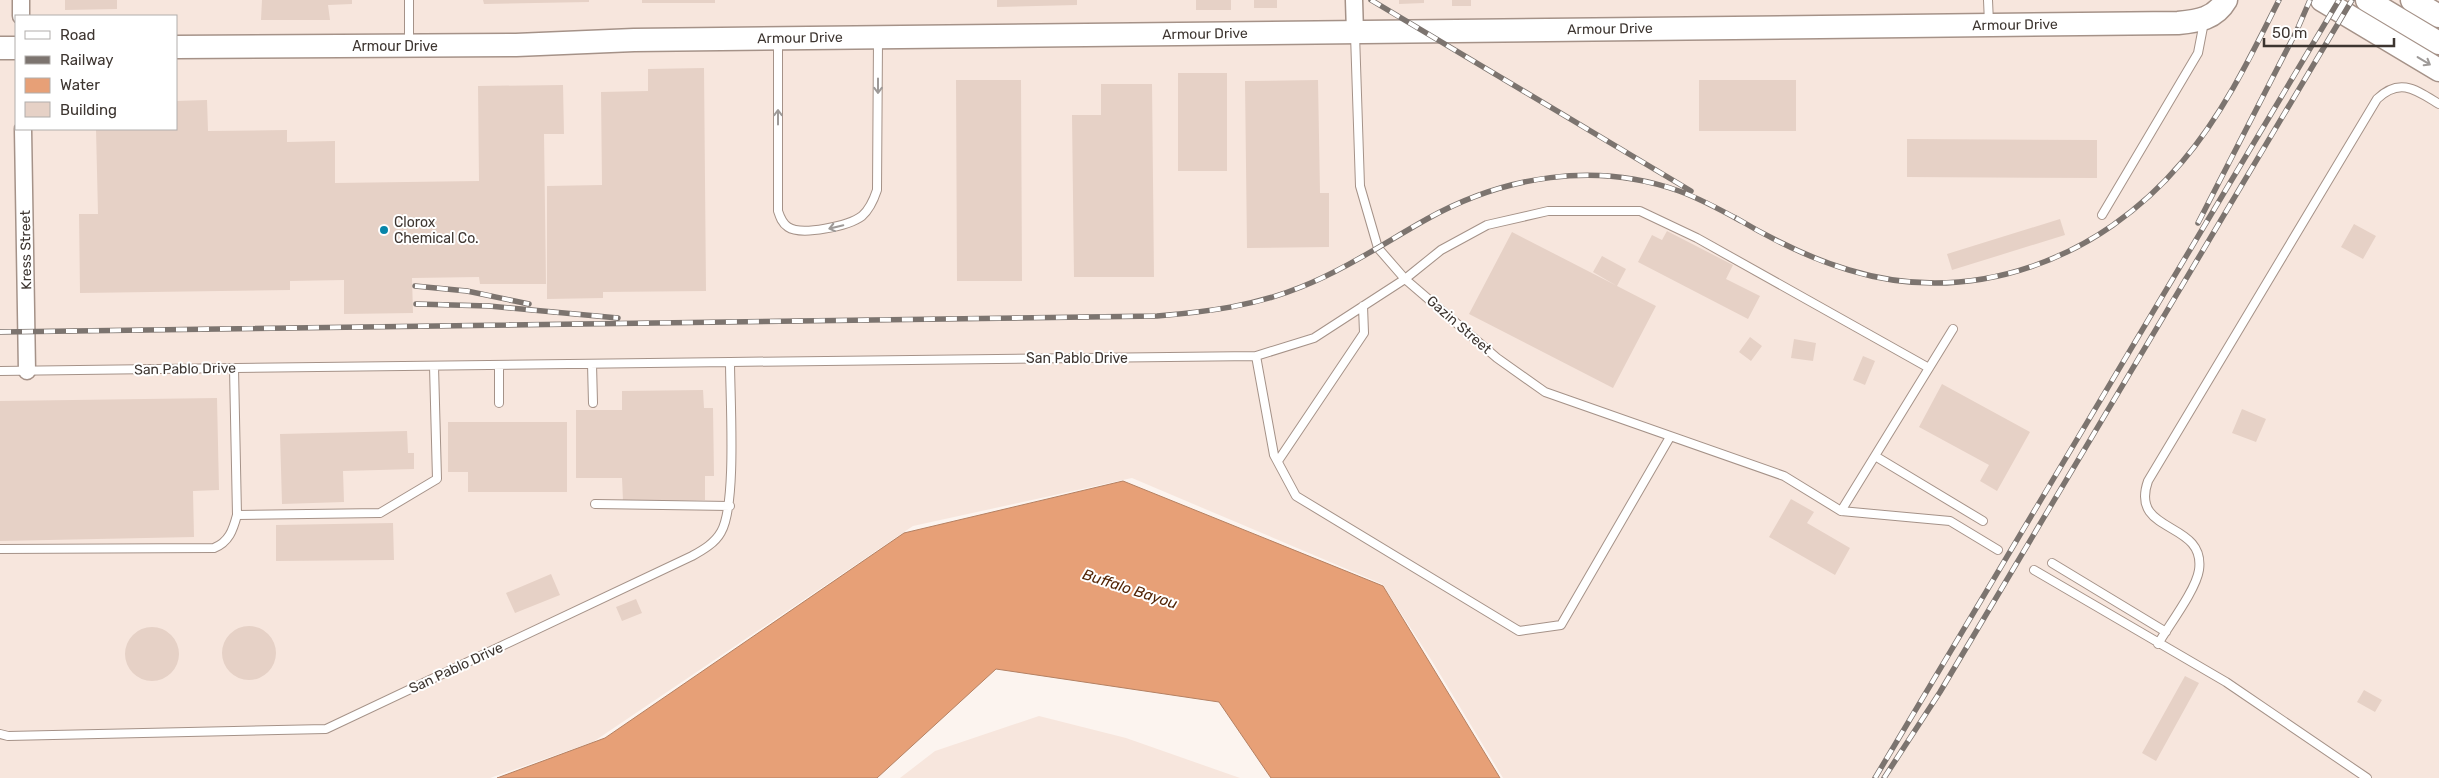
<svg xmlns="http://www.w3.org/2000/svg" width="2439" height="778" viewBox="0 0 2439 778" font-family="Rubik,sans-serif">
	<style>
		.built { fill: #f7e6dd; fill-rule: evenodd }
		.water { fill: #e7a077; stroke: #b48062 }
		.building { fill: #e6d1c6 }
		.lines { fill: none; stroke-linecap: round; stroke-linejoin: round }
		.lane-casing { stroke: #a59288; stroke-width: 10 }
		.street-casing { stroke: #a59288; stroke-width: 19 }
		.secondary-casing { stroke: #a59288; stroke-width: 25 }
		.lane { stroke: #fff; stroke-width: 8 }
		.street { stroke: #fff; stroke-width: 16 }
		.secondary { stroke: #fff; stroke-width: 22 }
		.rail-casing { stroke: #7c746f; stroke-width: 5.5 }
		.rail { stroke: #fff; stroke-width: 4; stroke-dasharray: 11; stroke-linecap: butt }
		.oneway { stroke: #9e9a98 }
		.poi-dot { fill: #0785a9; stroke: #fff; stroke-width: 2 }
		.labels { text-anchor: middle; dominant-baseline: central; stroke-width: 4; stroke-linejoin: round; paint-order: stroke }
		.street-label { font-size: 14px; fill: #3d3530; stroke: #fff }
		.poi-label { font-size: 14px; fill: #3d3530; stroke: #fff; text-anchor: start }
		.water-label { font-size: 15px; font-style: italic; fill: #532506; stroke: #fff }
	</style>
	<rect width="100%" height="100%" fill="#fcf4ef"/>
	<path class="built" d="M 0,0 L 2439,0 L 2439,778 L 1503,778 L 1432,661 L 1382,584 L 1132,478 L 913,526 L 593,742 L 490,778 L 0,778 ZM 16,16 L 176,16 L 176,129 L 16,129 Z
		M 1039,716 L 1126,738 L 1240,778 L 900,778 L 935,751 Z"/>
	<path class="water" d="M 1123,481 L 1383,586 L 1500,778 L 1271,778 L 1219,702 L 996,669 L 877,778 L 497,778 L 605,738 L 904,533 Z"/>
	<path class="building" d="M 65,0 L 117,0 L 117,9 L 65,10 Z
		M 262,0 L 352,0 L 352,4 L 328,5 L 330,20 L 261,20 Z
		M 483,0 L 589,0 L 589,2 L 484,4 Z
		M 642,0 L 715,0 L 715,3 L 642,3 Z
		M 997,0 L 1077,0 L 1077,5 L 997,7 Z
		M 1196,0 L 1231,0 L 1231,10 L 1196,10 Z
		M 1254,0 L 1277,0 L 1277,8 L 1254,8 Z
		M 1399,0 L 1424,0 L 1424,3 L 1399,4 Z
		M 1452,0 L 1471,0 L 1471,6 L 1452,6 Z
		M 704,68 L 706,291 L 603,292 L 603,298 L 547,299 L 547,186 L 602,185 L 601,92 L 648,91 L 648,69 Z
		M 1178,73 L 1227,73 L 1227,171 L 1178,171 Z
		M 956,80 L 1021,80 L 1022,281 L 957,281 Z
		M 1318,80 L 1320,193 L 1329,193 L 1329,247 L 1247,248 L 1245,81 Z
		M 1699,80 L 1796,80 L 1796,131 L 1699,131 Z
		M 1101,84 L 1152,84 L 1154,277 L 1074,277 L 1072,115 L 1101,115 Z
		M 563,85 L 564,134 L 544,134 L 546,284 L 480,284 L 479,277 L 412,278 L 413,313 L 344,314 L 344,280 L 290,281 L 290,290 L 80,293 L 79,214 L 98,214 L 96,129 L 176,129 L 176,101 L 207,100 L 208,131 L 287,130 L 287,142 L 335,141 L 335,183 L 479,181 L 478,86 Z
		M 1907,139 L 2097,140 L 2097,178 L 1907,177 Z
		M 2060,219 L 2065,235 L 1952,270 L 1947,254 Z
		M 2354,224 L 2376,236 L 2363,259 L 2341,247 Z
		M 1667,231 L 1733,265 L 1726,279 L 1760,296 L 1748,319 L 1638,262 L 1652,235 L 1662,240 Z
		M 1512,232 L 1656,306 L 1613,388 L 1469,314 Z
		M 1602,256 L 1626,269 L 1617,286 L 1593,272 Z
		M 1750,337 L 1762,346 L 1751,361 L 1739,352 Z
		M 1794,339 L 1816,343 L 1813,361 L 1791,358 Z
		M 1863,356 L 1875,361 L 1865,385 L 1853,380 Z
		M 1942,384 L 2030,432 L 1997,491 L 1980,481 L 1989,465 L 1919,427 Z
		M 703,390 L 704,408 L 713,408 L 714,476 L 705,476 L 705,500 L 623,501 L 622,478 L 576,478 L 576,410 L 622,410 L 622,391 Z
		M 217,398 L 219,490 L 193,491 L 194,537 L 0,541 L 0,401 Z
		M 2242,409 L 2266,419 L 2256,442 L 2232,433 Z
		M 448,422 L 567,422 L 567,492 L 468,492 L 468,472 L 448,472 Z
		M 407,431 L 408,453 L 414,453 L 414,469 L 343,471 L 344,502 L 282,504 L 280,434 Z
		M 1791,499 L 1814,512 L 1807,523 L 1850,548 L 1835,575 L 1769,537 Z
		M 393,523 L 394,560 L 276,561 L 276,525 Z
		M 551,574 L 560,595 L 515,613 L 506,593 Z
		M 636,599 L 642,613 L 622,621 L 616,607 Z
		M222 653a27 27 0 1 1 54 0a27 27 0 1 1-54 0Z
		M125 654a27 27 0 1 1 54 0a27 27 0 1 1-54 0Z
		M 2185,676 L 2199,683 L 2156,761 L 2142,753 Z
		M 2364,690 L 2382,700 L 2375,712 L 2357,702 Z"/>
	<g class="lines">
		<defs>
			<path id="lane" d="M 409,0 L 409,43
				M 1988,0 L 1989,23
				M 1355,34 L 1360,186 L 1378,248 L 1405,279 L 1497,358 L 1545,392 L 1784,476 L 1841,511 L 1950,521 L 1998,550
				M 778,40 L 778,211 C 780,217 782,223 788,227 C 801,236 849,226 862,216 C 870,209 874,199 877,190 L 878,40
				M 2102,215 L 2198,53 L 2204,22
				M 1256,356 L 1274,455 L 1296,496 L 1519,631 L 1561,625 L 1670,437
				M 730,362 L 1256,356 L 1314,338 L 1405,279 L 1441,250 L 1487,225 L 1548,211 L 1640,211 L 1697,238 L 1929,368
				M 592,364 L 593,403
				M 499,365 L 499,403
				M 234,368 L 237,515 L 380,513 L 437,479 L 434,366
				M 0,371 L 730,362 C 730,398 737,505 721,532 C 715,543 703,550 692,556 L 326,729 L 8,736 L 0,734
				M 1875,456 L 1983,521
				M 1278,461 L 1364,333 L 1363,306
				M 595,504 L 730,506
				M 1841,511 L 1953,329
				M 0,549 L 214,548 C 229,542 233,530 237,515
				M 2052,563 L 2166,632
				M 2034,570 L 2226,682 L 2367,778
				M 2158,644 C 2169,625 2196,590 2199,570 C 2206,520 2129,535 2148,481 L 2377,99 C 2400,77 2416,90 2439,104"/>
			<path id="street" d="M 21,0 L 21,16
				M 1354,0 L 1355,33
				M 23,129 L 27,371"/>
			<path id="secondary" d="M 2322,0 L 2439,70
				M 2367,0 L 2439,43
				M 2412,0 L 2439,16
				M 176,47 L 516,45 L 634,40 L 2178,23 C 2198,21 2215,19 2226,0
				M 0,48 L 16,48"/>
		</defs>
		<use href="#lane" class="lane-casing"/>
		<use href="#street" class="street-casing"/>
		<use href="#secondary" class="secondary-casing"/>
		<use href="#lane" class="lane"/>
		<use href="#street" class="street"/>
		<use href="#secondary" class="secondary"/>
		<defs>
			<path id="rail" d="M 1371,0 L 1691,191
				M 1736,218 C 1771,239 1809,258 1849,270 C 1973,308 2100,259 2182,162 C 2223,114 2251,56 2279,0
				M 2198,223 L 2297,30 L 2310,0
				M 415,286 L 467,291 L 529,304
				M 416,304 L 489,306 L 618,318
				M 0,332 L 1157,316 C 1206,312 1255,306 1301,287 C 1346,269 1386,242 1427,219 C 1504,176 1595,161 1679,191 C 1701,199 1721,210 1741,221
				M 1875,778 L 2339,0
				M 1884,778 L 1940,692 L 2352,0"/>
		</defs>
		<use href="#rail" class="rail-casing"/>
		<use href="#rail" class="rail"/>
	</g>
	<defs><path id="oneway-shaft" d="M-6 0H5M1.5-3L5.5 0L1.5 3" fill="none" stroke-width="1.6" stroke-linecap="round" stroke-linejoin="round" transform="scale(1.25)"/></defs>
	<g class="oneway">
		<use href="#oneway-shaft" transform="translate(2424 61) rotate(31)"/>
		<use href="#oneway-shaft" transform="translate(878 86) rotate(90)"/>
		<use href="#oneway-shaft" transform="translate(778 117) rotate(-90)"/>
		<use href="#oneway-shaft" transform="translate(836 227) rotate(167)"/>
	</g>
	<circle class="poi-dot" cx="384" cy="230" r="5"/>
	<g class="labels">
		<g class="street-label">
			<text transform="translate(2015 25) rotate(-1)">Armour Drive</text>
			<text transform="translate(1610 29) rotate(-1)">Armour Drive</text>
			<text transform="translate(1205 34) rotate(-1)">Armour Drive</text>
			<text transform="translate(800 38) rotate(-1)">Armour Drive</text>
			<text x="395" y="46">Armour Drive</text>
			<text transform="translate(26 250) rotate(-91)">Kress Street</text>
			<text transform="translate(1459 325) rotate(41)">Gazin Street</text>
			<text x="1077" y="358">San Pablo Drive</text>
			<text transform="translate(185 369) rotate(-1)">San Pablo Drive</text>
			<text transform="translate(456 668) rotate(-25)">San Pablo Drive</text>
		</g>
		<g class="poi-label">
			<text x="394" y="222">Clorox<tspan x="394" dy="16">Chemical Co.</tspan></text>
		</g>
		<g class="water-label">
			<text transform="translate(1130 589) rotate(18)">Buffalo Bayou</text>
		</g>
	</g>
	<rect x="15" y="15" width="162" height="115" fill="#ffffff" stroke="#b1aeac"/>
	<rect x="25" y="31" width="25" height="8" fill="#ffffff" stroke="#b1aeac"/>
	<text x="60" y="40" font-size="15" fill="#3d3530">Road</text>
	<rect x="25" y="56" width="25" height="8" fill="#7c746f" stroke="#b1aeac"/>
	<text x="60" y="65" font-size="15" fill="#3d3530">Railway</text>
	<rect x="25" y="78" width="25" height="15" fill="#e7a077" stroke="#b1aeac"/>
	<text x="60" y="90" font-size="15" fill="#3d3530">Water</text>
	<rect x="25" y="102" width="25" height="15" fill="#e6d1c6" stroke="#b1aeac"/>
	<text x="60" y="115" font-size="15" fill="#3d3530">Building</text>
	<path d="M2264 38v8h130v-8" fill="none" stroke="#3d3530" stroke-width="2.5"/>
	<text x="2272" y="38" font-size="15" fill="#3d3530" stroke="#ffffff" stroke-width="4" paint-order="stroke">50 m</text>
</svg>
